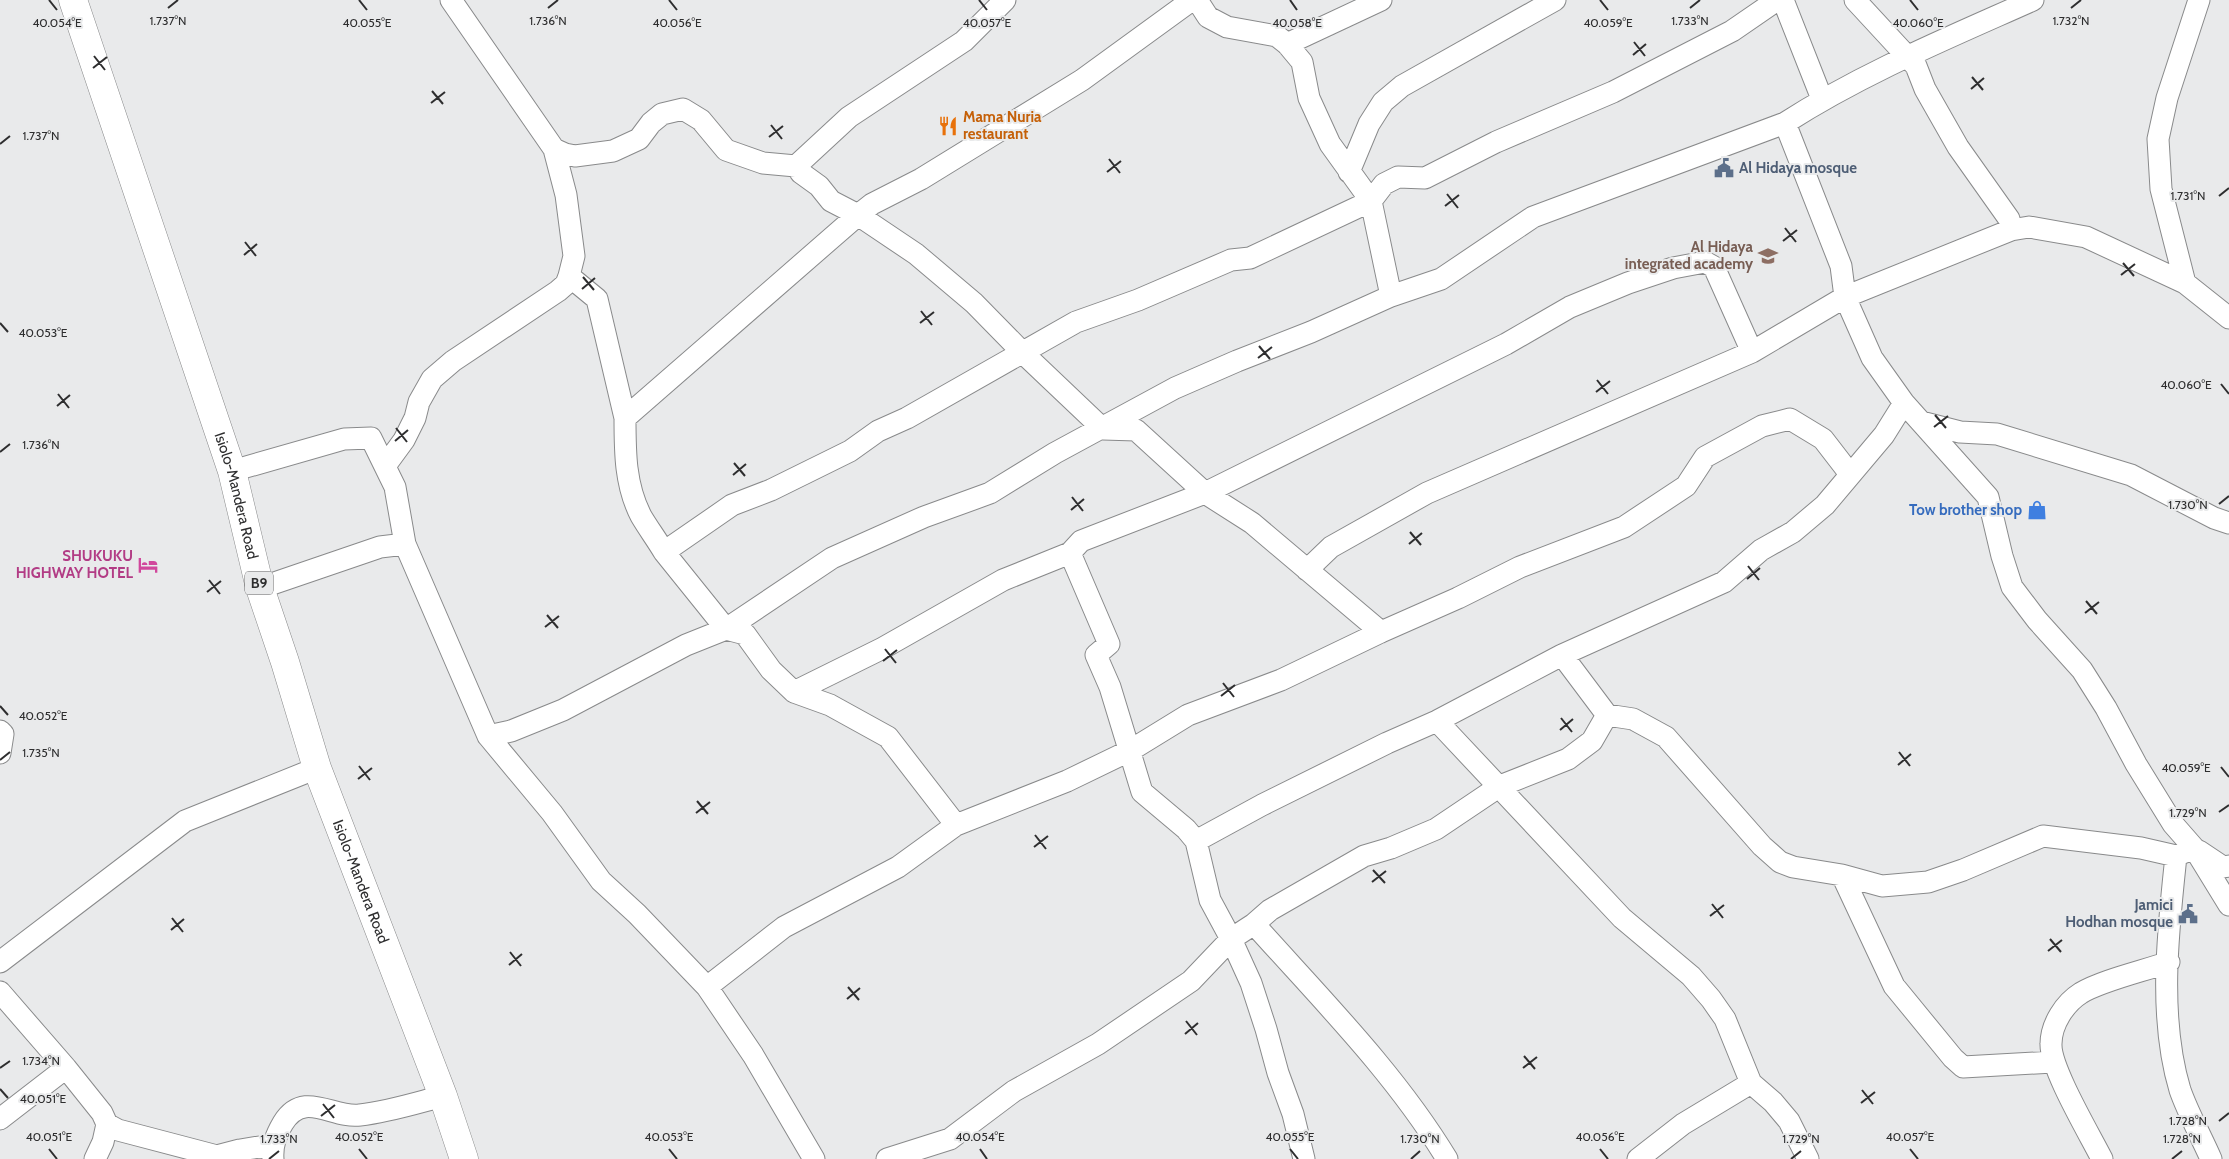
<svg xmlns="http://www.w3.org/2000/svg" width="2229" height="1159" viewBox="0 0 2229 1159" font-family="Cabin,sans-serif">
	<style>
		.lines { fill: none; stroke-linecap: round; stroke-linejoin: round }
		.minor-casing { stroke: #898a8b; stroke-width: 23 }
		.highway-casing { stroke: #898a8b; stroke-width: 29 }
		.minor { stroke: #fff; stroke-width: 21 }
		.highway { stroke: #fff; stroke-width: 28 }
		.ticks { fill: none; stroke: #2e2e2f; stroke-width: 2 }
		.labels { text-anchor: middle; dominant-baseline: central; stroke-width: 4; stroke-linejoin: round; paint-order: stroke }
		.shield { fill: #e9eaeb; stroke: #666667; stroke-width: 1 }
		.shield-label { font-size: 14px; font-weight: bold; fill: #2e2e2f }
		.food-label { font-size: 15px; font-weight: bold; fill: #c56008; stroke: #e9eaeb; text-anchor: start }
		.service-label { font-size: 15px; font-weight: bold; fill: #4e5e75; stroke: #e9eaeb; text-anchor: start }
		.education-label { font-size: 15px; font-weight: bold; fill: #785e54; stroke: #e9eaeb; text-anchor: end }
		.street-label { font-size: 15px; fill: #2e2e2f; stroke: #e9eaeb }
		.shop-label { font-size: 15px; font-weight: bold; fill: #366cbe; stroke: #e9eaeb; text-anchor: end }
		.hotel-label { font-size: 15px; font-weight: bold; fill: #b23c85; stroke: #e9eaeb; text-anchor: end }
		.ticks-label { font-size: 12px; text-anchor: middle; fill: #2e2e2f; stroke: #e9eaeb; stroke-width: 4; stroke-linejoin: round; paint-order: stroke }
	</style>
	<rect width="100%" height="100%" fill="#e9eaeb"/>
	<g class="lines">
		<defs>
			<path id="minor" d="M 451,0 L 554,149 L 565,154 L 575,156 L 613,151 L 639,139 L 651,123 L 662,114 L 683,109 L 701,120 L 726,150 L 763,163 L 796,166 L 801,173 L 819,186 L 831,201 L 858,215 L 872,204 L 921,179 L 1082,80 L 1192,0
				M 1197,0 L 1208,17 L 1227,27 L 1277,36 L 1287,44 L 1302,62 L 1309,98 L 1330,144 L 1371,201 L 1391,296
				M 1777,0 L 1732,31 L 1613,92 L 1496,142 L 1425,178 L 1398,177 L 1384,184 L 1371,201 L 1250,258 L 1231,260 L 1138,300 L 1076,322 L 907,418 L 878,431 L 850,451 L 771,490 L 732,505 L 664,552 L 726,629 L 745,634 L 771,670 L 794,692 L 830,705 L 888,737 L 956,825 L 1067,781 L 1131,750 L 1188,715 L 1281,680 L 1381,632 L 1458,598 L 1520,567 L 1624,527 L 1686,486 L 1705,457 L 1762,426 L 1790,419 L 1823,439 L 1850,474
				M 1783,0 L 1822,99
				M 1855,0 L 1916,66 L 1925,89 L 1958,147 L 2009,219 L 2011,230 L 2029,227 L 2086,237 L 2185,283 L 2229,318
				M 1287,44 L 1381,0
				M 1785,123 L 1841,266 L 1845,297 L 1872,358 L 1904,403 L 1988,497 L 2002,556 L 2012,587 L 2037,620 L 2082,670 L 2106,708 L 2136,764 L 2173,824 L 2194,848 L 2229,905
				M 796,166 L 849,117 L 964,41 L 1005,0
				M 1349,172 L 1369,124 L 1383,102 L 1402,86 L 1555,0
				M 569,276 L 597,299 L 625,418
				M 2185,283 L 2161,189 L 2158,139 L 2167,98 L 2199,0
				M 1921,422 L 1960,432 L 1997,434 L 2131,475 L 2214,518 L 2229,523
				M 385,466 L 404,440 L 415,418 L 419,402 L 432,379 L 453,361 L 558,291 L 566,284 L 569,276 L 574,256 L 566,195 L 554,149
				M 232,471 L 344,439 L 371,438 L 395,487 L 405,544 L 380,547 L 260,588
				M 405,544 L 488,736 L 552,813 L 601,881 L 637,914 L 707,987 L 753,1055 L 814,1159
				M 664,552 C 657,540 648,528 641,516 C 625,485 625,452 625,418 L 858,215 L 916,254 L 974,303 L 1022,352 L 1103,429 L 1136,430 L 1205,493 L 1252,523 L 1381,632
				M 1070,553 L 1109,644 L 1096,655 L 1110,687 L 1142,792 L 1186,829 L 1196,841 L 1210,900 L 1231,939 L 1254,924 C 1321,999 1395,1073 1447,1159
				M 1307,570 L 1331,547 L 1427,493 L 1752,352 L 1845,297 L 2011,230
				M 794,692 L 883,648 L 1003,580 L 1070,553 L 1081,541 L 1205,493 L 1506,344 L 1570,307 L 1628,283 L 1673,268 L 1705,262 L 1714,267 L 1752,352
				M 1607,715 L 1633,719 L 1666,737 L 1762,846 L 1780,862 L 1793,867 L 1842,875 L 1882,886 L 1928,882 L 1963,870 L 2043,836 L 2141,848 L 2176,856 L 2194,848
				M 1437,721 L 1622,918 L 1691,976 L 1711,999 L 1725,1019 L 1751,1083 L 1773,1102 L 1789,1121 L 1808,1159
				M 0,731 L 3,734 L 0,753
				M 488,736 L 511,731 L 563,710 L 686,645 L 726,629 L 832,558 L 924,517 L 990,493 L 1055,453 L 1175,388 L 1237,361 L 1311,332 L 1391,296 L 1441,279 L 1533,217 L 1785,123 C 1863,73 1948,38 2033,0
				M 1196,841 L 1262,805 L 1387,743 L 1437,721 L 1562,655 L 1724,582 L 1761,550 L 1793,532 L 1825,505 L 1884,435 L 1904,403
				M 2199,851 L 2223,867 L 2229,866
				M 2176,856 C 2168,931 2158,1017 2180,1090 C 2188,1113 2201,1136 2211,1159
				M 1842,875 L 1894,986 L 1953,1058 L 1963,1067 L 2053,1062
				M 1254,924 L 1270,910 L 1364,856 L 1391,848 L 1436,829 L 1500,786 L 1568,759 L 1592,741 L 1607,715 L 1562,655
				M 0,962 L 185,821 L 317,768
				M 707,987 L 784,927 L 898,867 L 956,825
				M 0,992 L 66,1068 L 102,1113 L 107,1124 L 118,1130 L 217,1156 L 240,1150 L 272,1145
				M 0,1119 L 66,1068
				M 95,1159 L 103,1142 L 107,1124
				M 273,1159 C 272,1145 276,1135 283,1123 C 304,1089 333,1119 360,1115 C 388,1112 416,1103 443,1096
				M 887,1159 L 950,1139 L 1014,1091 L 1098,1044 L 1191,981 L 1231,939 L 1251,983 L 1266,1029 L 1278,1073 L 1293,1114 L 1304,1159
				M 1638,1159 L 1683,1124 L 1751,1083
				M 2102,1159 C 2090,1135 2050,1068 2051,1044 C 2051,1024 2065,1003 2081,993 C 2103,980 2144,971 2169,962"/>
			<g id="highway">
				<path id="s1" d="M 73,0 L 232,471 L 260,588 L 285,662 L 317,768 L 443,1096 L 464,1159"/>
			</g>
		</defs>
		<use href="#minor" class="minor-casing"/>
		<use href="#highway" class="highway-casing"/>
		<use href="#minor" class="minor"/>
		<use href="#highway" class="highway"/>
	</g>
	<path class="ticks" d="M 49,0 L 57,10M 359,0 L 367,10M 669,0 L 677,10M 979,0 L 987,10M 1290,0 L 1297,10M 1600,0 L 1608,10M 1910,0 L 1918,10M 168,8 L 178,0M 548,8 L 558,0M 1690,8 L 1700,0M 2071,8 L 2081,0M 1634,42 L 1645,56M 1633,55 L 1646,44M 94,56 L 105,70M 93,68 L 107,57M 1972,77 L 1983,90M 1971,89 L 1984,78M 432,91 L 443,104M 431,103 L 445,92M 771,125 L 782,139M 769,137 L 783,126M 0,144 L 10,136M 1109,159 L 1120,173M 1107,172 L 1121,161M 1447,194 L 1458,208M 2219,196 L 2229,188M 1445,206 L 1459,195M 1785,228 L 1796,242M 1783,241 L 1797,230M 245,242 L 256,256M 244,255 L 257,244M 2123,263 L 2134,276M 2121,275 L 2135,264M 583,277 L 594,290M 582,289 L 595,278M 921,311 L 932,325M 0,323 L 8,332M 920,323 L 934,312M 1259,346 L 1270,359M 1258,358 L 1272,347M 1597,380 L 1608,394M 2221,384 L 2229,394M 1596,392 L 1610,381M 58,394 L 69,408M 57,406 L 70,395M 1935,415 L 1946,428M 1934,427 L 1948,416M 396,428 L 407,442M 395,441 L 408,430M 0,452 L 10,444M 734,463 L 745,476M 733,475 L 746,464M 1072,497 L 1083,511M 2219,504 L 2229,496M 1071,510 L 1084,499M 1410,532 L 1421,545M 1409,544 L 1422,533M 1748,566 L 1759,580M 1747,579 L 1760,568M 209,580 L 220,594M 207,592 L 221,581M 2086,601 L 2097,614M 2085,613 L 2099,602M 547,615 L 558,628M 545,627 L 559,616M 885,649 L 896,663M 883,661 L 897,650M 1223,683 L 1234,697M 1221,696 L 1235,685M 0,706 L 8,715M 1561,718 L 1572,732M 1560,730 L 1573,719M 1899,752 L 1910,766M 0,760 L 10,752M 1898,765 L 1911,754M 359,766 L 370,780M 2221,767 L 2229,777M 358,779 L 372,768M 697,801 L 708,814M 2219,812 L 2229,805M 696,813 L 710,802M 1035,835 L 1046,849M 1034,847 L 1048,836M 1373,870 L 1385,883M 1372,882 L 1386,871M 1712,904 L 1723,918M 1710,916 L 1724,905M 172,918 L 183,932M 171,930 L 184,919M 2050,939 L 2061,952M 2048,951 L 2062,940M 510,952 L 521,966M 509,965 L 522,954M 848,987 L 859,1000M 847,999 L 860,988M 1186,1021 L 1197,1035M 1185,1034 L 1198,1023M 1524,1056 L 1535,1069M 0,1068 L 10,1061M 1523,1068 L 1537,1057M 0,1089 L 8,1098M 1862,1090 L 1873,1104M 1861,1103 L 1875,1092M 323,1104 L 334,1118M 321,1116 L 335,1105M 2219,1121 L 2229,1113M 49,1149 L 57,1159M 359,1149 L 367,1159M 669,1149 L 677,1159M 980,1149 L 987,1159M 1290,1149 L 1298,1159M 1600,1149 L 1608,1159M 1910,1149 L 1918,1159M 269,1159 L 279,1151M 1411,1159 L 1420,1151M 1791,1159 L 1801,1151M 2172,1159 L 2182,1151"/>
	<defs>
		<symbol id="restaurant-bare" viewBox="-9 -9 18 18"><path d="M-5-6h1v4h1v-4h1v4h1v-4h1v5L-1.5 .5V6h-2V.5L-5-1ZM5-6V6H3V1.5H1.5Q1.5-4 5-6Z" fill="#e8710a" stroke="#e9eaeb" stroke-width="2.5" paint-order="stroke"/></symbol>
		<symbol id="civic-bare" viewBox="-9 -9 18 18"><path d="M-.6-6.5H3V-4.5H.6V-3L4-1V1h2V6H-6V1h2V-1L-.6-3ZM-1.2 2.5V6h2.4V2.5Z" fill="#5c6f8a" stroke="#e9eaeb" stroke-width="2.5" paint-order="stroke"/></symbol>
		<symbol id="school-bare" viewBox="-9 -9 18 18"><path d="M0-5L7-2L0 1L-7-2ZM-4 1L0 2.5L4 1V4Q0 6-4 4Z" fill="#8d6e63" stroke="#e9eaeb" stroke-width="2.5" paint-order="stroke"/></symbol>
		<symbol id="shop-bare" viewBox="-9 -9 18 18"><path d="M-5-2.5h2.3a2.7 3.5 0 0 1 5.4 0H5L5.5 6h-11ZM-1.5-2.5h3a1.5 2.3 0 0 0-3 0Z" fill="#3f7fe0" stroke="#e9eaeb" stroke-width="2.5" paint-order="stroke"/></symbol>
		<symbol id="hotel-bare" viewBox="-9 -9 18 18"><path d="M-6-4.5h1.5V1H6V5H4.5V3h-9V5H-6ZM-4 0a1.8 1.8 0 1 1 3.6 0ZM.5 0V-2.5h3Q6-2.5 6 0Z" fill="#d1479c" stroke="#e9eaeb" stroke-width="2.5" paint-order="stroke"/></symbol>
	</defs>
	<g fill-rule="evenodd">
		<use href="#restaurant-bare" x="934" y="112" width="28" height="28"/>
		<use href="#civic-bare" x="1710" y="154" width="28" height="28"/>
		<use href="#school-bare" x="1754" y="242" width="28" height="28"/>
		<use href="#shop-bare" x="2023" y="496" width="28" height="28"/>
		<use href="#hotel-bare" x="134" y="551" width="28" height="28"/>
		<use href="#civic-bare" x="2174" y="900" width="28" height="28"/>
	</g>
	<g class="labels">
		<rect class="shield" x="245" y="571.5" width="28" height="23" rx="4"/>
		<g class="shield-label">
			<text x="259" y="583">B9</text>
		</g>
		<g class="food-label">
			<text x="963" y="117">Mama Nuria<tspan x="963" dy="17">restaurant</tspan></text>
		</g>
		<g class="service-label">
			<text x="1739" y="168">Al Hidaya mosque</text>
			<text x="2173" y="905" text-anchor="end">Jamici<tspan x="2173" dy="17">Hodhan mosque</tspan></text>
		</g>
		<g class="education-label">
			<text x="1753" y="247">Al Hidaya<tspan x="1753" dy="17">integrated academy</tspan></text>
		</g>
		<g class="street-label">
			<text stroke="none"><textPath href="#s1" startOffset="522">Isiolo-Mandera Road</textPath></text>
			<text stroke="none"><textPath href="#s1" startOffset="928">Isiolo-Mandera Road</textPath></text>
		</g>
		<g class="shop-label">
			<text x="2022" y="510">Tow brother shop</text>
		</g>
		<g class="hotel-label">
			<text x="133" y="556">SHUKUKU<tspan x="133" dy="17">HIGHWAY HOTEL</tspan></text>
		</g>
	</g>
	<g class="ticks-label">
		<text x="168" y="25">1.737°N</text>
		<text x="548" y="25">1.736°N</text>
		<text x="1690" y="25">1.733°N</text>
		<text x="2071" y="25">1.732°N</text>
		<text x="57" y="27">40.054°E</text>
		<text x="367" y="27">40.055°E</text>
		<text x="677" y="27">40.056°E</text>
		<text x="1297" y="27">40.058°E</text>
		<text x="987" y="27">40.057°E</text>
		<text x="1608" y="27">40.059°E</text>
		<text x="1918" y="27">40.060°E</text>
		<text x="41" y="140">1.737°N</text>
		<text x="2188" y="200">1.731°N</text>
		<text x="43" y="337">40.053°E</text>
		<text x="2186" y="389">40.060°E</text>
		<text x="41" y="449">1.736°N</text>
		<text x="2188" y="509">1.730°N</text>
		<text x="43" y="720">40.052°E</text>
		<text x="41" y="757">1.735°N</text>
		<text x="2186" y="772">40.059°E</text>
		<text x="2188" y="817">1.729°N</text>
		<text x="41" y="1065">1.734°N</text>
		<text x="43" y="1103">40.051°E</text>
		<text x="2188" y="1125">1.728°N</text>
		<text x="49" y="1141">40.051°E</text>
		<text x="359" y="1141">40.052°E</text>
		<text x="669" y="1141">40.053°E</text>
		<text x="980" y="1141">40.054°E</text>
		<text x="1290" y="1141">40.055°E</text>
		<text x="1600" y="1141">40.056°E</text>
		<text x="1910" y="1141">40.057°E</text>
		<text x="279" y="1143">1.733°N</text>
		<text x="1420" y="1143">1.730°N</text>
		<text x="1801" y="1143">1.729°N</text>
		<text x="2182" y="1143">1.728°N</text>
	</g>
</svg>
